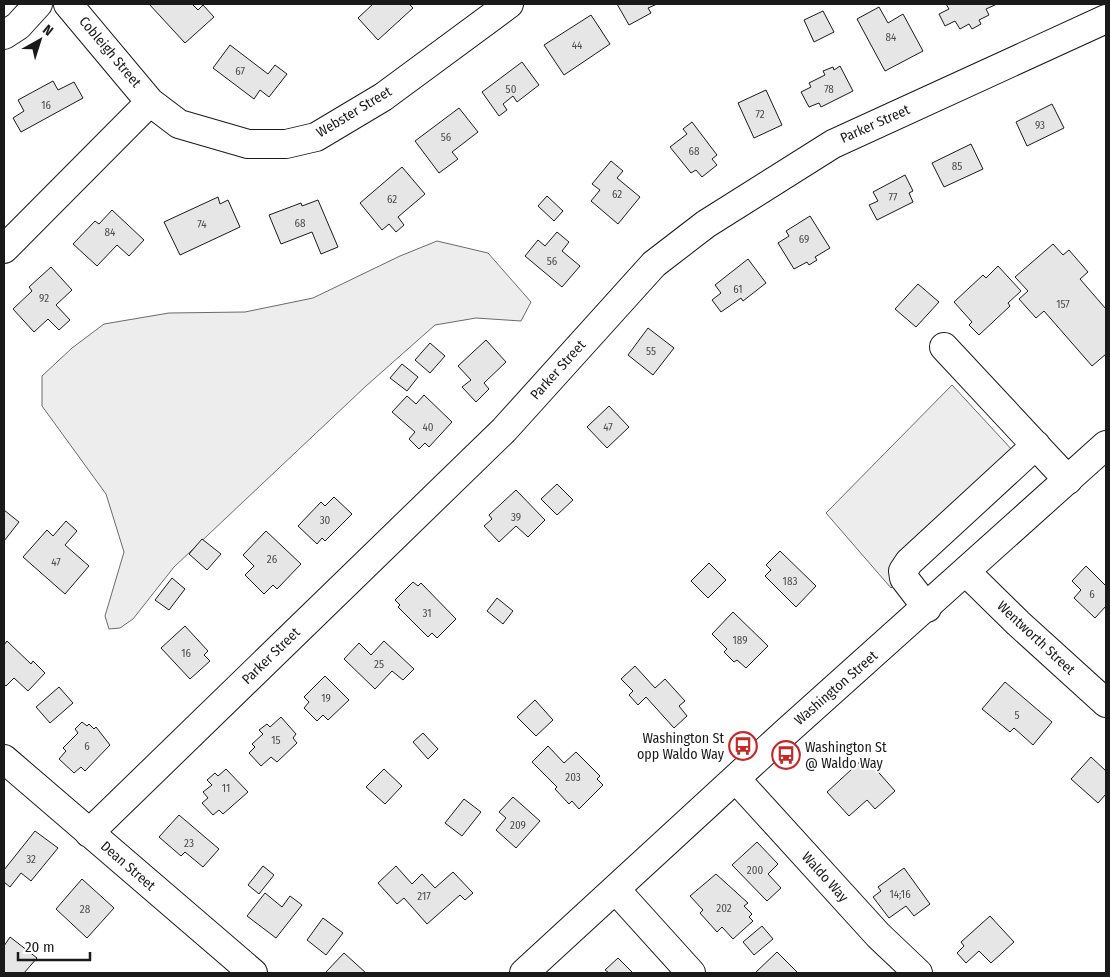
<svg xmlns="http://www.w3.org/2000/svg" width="1110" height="977" viewBox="0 0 1110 977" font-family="'Fira Sans Condensed',sans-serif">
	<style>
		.built { fill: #ededed; stroke: #6a6a6a }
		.building { fill: #e6e6e6; stroke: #1a1a1a }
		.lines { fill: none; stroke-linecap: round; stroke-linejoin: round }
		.minor-casing { stroke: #1a1a1a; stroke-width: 30 }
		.major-casing { stroke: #1a1a1a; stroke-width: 30 }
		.minor { stroke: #fff; stroke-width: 28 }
		.major { stroke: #fff; stroke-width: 28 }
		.labels { text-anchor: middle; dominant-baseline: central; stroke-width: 4; stroke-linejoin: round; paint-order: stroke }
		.number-label { font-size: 11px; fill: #4d4d4d }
		.street-label { font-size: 14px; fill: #1a1a1a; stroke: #fff }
		.poi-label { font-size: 14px; fill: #1a1a1a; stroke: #fff; text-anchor: end }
	</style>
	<rect width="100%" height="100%" fill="#fff"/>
	<path class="built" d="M 437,241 L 488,253 L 531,302 L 521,321 L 476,318 L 435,325 L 366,386 L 174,567 L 133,619 L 120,628 L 109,629 L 105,616 L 124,552 L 106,494 L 42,406 L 42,376 L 72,348 L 104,324 L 169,313 L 245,312 L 313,298 L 400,256 Z
		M 952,385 L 1026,465 L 891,588 L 826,513 Z"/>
	<path class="building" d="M 149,4 L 192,4 L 198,10 L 203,5 L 214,17 L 185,43 Z
		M 373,4 L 409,4 L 413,8 L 378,40 L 358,18 Z
		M 617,4 L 657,4 L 648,8 L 651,13 L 629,25 Z
		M 946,4 L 997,4 L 986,9 L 989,15 L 979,20 L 981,24 L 972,29 L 969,24 L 960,29 L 955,21 L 945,26 L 939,14 L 949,9 Z
		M 879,7 L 888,23 L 903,14 L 923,51 L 885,71 L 857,19 Z
		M 823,11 L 834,32 L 814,42 L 804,20 Z
		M 591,15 L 610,44 L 564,75 L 544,45 Z
		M 230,45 L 268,74 L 275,65 L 287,74 L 269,97 L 260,90 L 254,99 L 213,68 Z
		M 522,62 L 539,85 L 517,102 L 513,96 L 503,104 L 507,110 L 499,116 L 482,92 Z
		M 840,66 L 853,91 L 821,107 L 819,103 L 809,107 L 801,92 L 811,87 L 809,83 L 825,75 L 823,71 L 833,67 L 834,70 Z
		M 53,81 L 58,90 L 74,82 L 83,98 L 21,132 L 13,118 L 24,111 L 18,100 Z
		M 766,90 L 782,125 L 754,138 L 738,103 Z
		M 1052,104 L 1064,128 L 1027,146 L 1016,122 Z
		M 459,108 L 478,132 L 452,152 L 458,159 L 439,173 L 415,141 Z
		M 692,122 L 717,155 L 712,159 L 717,165 L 702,177 L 696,170 L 691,173 L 670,147 L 687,134 L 683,129 Z
		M 971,144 L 983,169 L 944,187 L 932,163 Z
		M 611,161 L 623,171 L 617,178 L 640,197 L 618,224 L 591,201 L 600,190 L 592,184 Z
		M 402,167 L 425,194 L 398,217 L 404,225 L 396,232 L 389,224 L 382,230 L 360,203 Z
		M 905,175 L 913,191 L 909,193 L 913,202 L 877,220 L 869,205 L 878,201 L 873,192 Z
		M 547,196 L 563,211 L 554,221 L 538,206 Z
		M 218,197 L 220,204 L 228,200 L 240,227 L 180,255 L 164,222 Z
		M 318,200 L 338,247 L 321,254 L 312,232 L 281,244 L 269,215 L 301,203 L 302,206 Z
		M 112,210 L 144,240 L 129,256 L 117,245 L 97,266 L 73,244 L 95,221 L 99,224 Z
		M 810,216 L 830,248 L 815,257 L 817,260 L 809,265 L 807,262 L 794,269 L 778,243 L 789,236 L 786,231 Z
		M 557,232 L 569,242 L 562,251 L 580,266 L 562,287 L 525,256 L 538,240 L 545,246 Z
		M 1053,244 L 1063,255 L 1069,250 L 1088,272 L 1080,279 L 1106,309 L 1106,354 L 1092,366 L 1044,311 L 1036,318 L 1019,299 L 1028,291 L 1015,277 Z
		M 748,259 L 766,283 L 743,301 L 741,298 L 721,312 L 712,300 L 721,293 L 715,285 Z
		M 998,266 L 1021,291 L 1008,303 L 1010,306 L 979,335 L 969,325 L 972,322 L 954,302 L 983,275 L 986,278 Z
		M 51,267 L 72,290 L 56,305 L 70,320 L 59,330 L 48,319 L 34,332 L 13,309 L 32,291 L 29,287 Z
		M 918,284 L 939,302 L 916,327 L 895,309 Z
		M 648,328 L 674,348 L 653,375 L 628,355 Z
		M 486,340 L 506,362 L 484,383 L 489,389 L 476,402 L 462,387 L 471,380 L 458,366 Z
		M 430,343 L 445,356 L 430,373 L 415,360 Z
		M 402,364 L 418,377 L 407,391 L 390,378 Z
		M 424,395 L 452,422 L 429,447 L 425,443 L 419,449 L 409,439 L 415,432 L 392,412 L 407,396 L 416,404 Z
		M 609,406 L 629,427 L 607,448 L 587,427 Z
		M 557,484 L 573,500 L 557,515 L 541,499 Z
		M 516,490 L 545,520 L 528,537 L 516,526 L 499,542 L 484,526 L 492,519 L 489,515 Z
		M 334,497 L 352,514 L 325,541 L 322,538 L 317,544 L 298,526 L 321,502 L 325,506 Z
		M 4,510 L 19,522 L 4,541 Z
		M 66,521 L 77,531 L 65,545 L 89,566 L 65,594 L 23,557 L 47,530 L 53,536 Z
		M 266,531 L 301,564 L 277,589 L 273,585 L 264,594 L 245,575 L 254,566 L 243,555 Z
		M 202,539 L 221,554 L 207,570 L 189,554 Z
		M 780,551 L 816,586 L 796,607 L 765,576 L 771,570 L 766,565 Z
		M 709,563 L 726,580 L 708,598 L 691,581 Z
		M 1086,566 L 1106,586 L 1106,606 L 1095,618 L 1074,598 L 1081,590 L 1072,581 Z
		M 172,578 L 185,589 L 169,610 L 155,600 Z
		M 413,582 L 418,586 L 421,583 L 456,619 L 437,638 L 432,633 L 428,637 L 398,607 L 400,605 L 395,600 Z
		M 497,598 L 513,611 L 503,624 L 487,611 Z
		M 733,612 L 768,646 L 746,668 L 737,660 L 734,662 L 724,652 L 727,649 L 712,634 Z
		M 185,626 L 208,651 L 204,655 L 210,661 L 190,679 L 161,648 Z
		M 7,641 L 31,664 L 33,661 L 45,673 L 28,691 L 14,678 L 6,686 L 4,684 L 4,645 Z
		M 384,641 L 414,669 L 403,680 L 392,671 L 375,689 L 344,659 L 359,643 L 371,655 Z
		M 635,666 L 655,688 L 665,679 L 685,701 L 679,706 L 687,716 L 674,728 L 646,697 L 638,705 L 629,695 L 633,691 L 621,679 Z
		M 325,676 L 349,700 L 328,720 L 323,715 L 317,721 L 304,708 L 309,702 L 304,697 Z
		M 1005,682 L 1052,722 L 1033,745 L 1014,728 L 1010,732 L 982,709 Z
		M 59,687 L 73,703 L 50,723 L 36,707 Z
		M 535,700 L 553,720 L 536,736 L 517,717 Z
		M 281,717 L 296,734 L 293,738 L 297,743 L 277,762 L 271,757 L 261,766 L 249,753 L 255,747 L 252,744 L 263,734 L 259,730 L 267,724 L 270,727 Z
		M 82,722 L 87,726 L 89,724 L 94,729 L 96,727 L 110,745 L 85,771 L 81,767 L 74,773 L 59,759 L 66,751 L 63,748 L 78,733 L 75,729 Z
		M 423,733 L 438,749 L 428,759 L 413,742 Z
		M 548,746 L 564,763 L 576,752 L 600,776 L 597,779 L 603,785 L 579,809 L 572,801 L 569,804 L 555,789 L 557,787 L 532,762 Z
		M 865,757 L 895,791 L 875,809 L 867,800 L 849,816 L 827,792 Z
		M 1091,757 L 1106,771 L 1106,794 L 1098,803 L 1071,779 Z
		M 226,769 L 248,792 L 223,814 L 219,810 L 213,815 L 202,803 L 208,798 L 203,792 L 212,785 L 207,780 L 215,773 L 218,776 Z
		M 384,769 L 402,786 L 385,804 L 366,787 Z
		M 513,797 L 540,821 L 516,848 L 496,830 L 506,818 L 499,812 Z
		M 464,799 L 481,812 L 462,836 L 445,823 Z
		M 179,815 L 219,849 L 203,867 L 185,852 L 181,856 L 159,837 Z
		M 35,831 L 58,848 L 31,881 L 21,873 L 10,887 L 4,882 L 4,870 Z
		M 757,842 L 778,864 L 768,874 L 781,888 L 767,901 L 732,865 Z
		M 263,866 L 274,875 L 259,894 L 248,885 Z
		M 396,866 L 412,884 L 422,874 L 435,888 L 453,872 L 473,893 L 465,900 L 460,895 L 427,924 L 404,898 L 397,904 L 378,883 Z
		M 904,868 L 930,904 L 914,916 L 906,906 L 889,918 L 873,897 L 881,891 L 878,887 Z
		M 716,874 L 748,903 L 744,906 L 752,914 L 749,917 L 753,921 L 733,939 L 722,927 L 717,932 L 700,913 L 703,910 L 690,896 Z
		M 82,879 L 114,908 L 87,938 L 56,909 Z
		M 265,893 L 282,907 L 290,896 L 302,905 L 276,938 L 247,916 Z
		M 990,916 L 1014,942 L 991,963 L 979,951 L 966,963 L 957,953 L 964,946 L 961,942 Z
		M 323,918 L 343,933 L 326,955 L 307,940 Z
		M 762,926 L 773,939 L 754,955 L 743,942 Z
		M 10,937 L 37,958 L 24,973 L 4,973 L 4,946 Z
		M 777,952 L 798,973 L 755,973 Z
		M 344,953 L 366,973 L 325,973 Z
		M 618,958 L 633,973 L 609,973 L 605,970 Z"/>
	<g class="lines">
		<defs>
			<path id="minor" d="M 68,4 L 150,102
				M 4,35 L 18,26 L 38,4
				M 4,249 L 150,102 L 179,124 L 248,144 L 286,144 L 316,137 L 383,97 L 509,4
				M 944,347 L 1068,480
				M 966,572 L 1018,623 L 1106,703
				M 927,608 L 904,578 L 903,571 L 909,562 L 1036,445
				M 4,759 L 253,973
				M 736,779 L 878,935 L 918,973
				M 89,833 L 504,430 L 654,264 L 706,224 L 833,144 L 1106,19
				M 616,890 L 691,973"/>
			<path id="major" d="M 524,973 L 785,733 L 1106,445"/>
		</defs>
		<use href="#minor" class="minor-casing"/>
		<use href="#major" class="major-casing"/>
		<use href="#minor" class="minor"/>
		<use href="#major" class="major"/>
	</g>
	<defs>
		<symbol id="bus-ring" viewBox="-11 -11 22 22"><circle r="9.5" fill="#fff" stroke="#c62828" stroke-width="1.5"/><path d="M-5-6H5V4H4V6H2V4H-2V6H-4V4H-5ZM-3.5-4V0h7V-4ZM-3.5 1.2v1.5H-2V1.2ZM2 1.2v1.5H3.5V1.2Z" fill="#c62828"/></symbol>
	</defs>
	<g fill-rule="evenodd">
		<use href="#bus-ring" x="727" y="730" width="32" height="32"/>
		<use href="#bus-ring" x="770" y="739" width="32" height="32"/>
	</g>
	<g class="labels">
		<g class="number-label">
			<text x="891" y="37">84</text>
			<text x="577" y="45">44</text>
			<text x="240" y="71">67</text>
			<text x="511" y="89">50</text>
			<text x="829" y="89">78</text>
			<text x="46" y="105">16</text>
			<text x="760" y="114">72</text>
			<text x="1040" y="125">93</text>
			<text x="446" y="137">56</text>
			<text x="694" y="151">68</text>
			<text x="957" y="166">85</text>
			<text x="617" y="194">62</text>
			<text x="893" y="197">77</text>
			<text x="392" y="199">62</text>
			<text x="300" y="223">68</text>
			<text x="202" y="224">74</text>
			<text x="110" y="232">84</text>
			<text x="804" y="239">69</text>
			<text x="552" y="261">56</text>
			<text x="738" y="289">61</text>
			<text x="44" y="298">92</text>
			<text x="1063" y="304">157</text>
			<text x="651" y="351">55</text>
			<text x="428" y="427">40</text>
			<text x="608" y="427">47</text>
			<text x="516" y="517">39</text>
			<text x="325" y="520">30</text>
			<text x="272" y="559">26</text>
			<text x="56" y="562">47</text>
			<text x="790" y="581">183</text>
			<text x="1092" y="594">6</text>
			<text x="427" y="613">31</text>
			<text x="740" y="640">189</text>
			<text x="186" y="653">16</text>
			<text x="379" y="664">25</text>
			<text x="326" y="698">19</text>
			<text x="1017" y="715">5</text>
			<text x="276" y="740">15</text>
			<text x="87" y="746">6</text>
			<text x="573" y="777">203</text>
			<text x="226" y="788">11</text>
			<text x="518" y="825">209</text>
			<text x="189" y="843">23</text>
			<text x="31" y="859">32</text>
			<text x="755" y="870">200</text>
			<text x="900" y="894">14;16</text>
			<text x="424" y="896">217</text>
			<text x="724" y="908">202</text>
			<text x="85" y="909">28</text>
		</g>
		<g class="street-label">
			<text transform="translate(110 52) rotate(50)">Cobleigh Street</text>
			<text transform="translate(354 112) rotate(-31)">Webster Street</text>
			<text transform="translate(875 124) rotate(-24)">Parker Street</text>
			<text transform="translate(558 370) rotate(-48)">Parker Street</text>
			<text transform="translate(1036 638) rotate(43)">Wentworth Street</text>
			<text transform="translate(271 656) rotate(-44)">Parker Street</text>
			<text transform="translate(836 688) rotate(-41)">Washington Street</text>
			<text transform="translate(128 866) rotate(41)">Dean Street</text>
			<text transform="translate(825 877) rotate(48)">Waldo Way</text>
		</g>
		<g class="poi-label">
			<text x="724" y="738">Washington St<tspan x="724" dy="16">opp Waldo Way</tspan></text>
			<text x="805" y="747" text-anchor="start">Washington St<tspan x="805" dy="16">@ Waldo Way</tspan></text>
		</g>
	</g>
	<rect width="1110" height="977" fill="none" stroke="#1a1a1a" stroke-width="10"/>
	<g transform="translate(40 40) rotate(39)" stroke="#ffffff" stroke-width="4" paint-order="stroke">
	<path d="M0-4L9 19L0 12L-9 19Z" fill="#1a1a1a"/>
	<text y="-8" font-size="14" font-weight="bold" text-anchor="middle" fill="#1a1a1a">N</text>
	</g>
	<path d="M18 952v8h72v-8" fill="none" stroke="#1a1a1a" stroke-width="2.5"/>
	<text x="25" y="952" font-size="15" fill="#1a1a1a" stroke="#ffffff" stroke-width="4" paint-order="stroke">20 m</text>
</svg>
